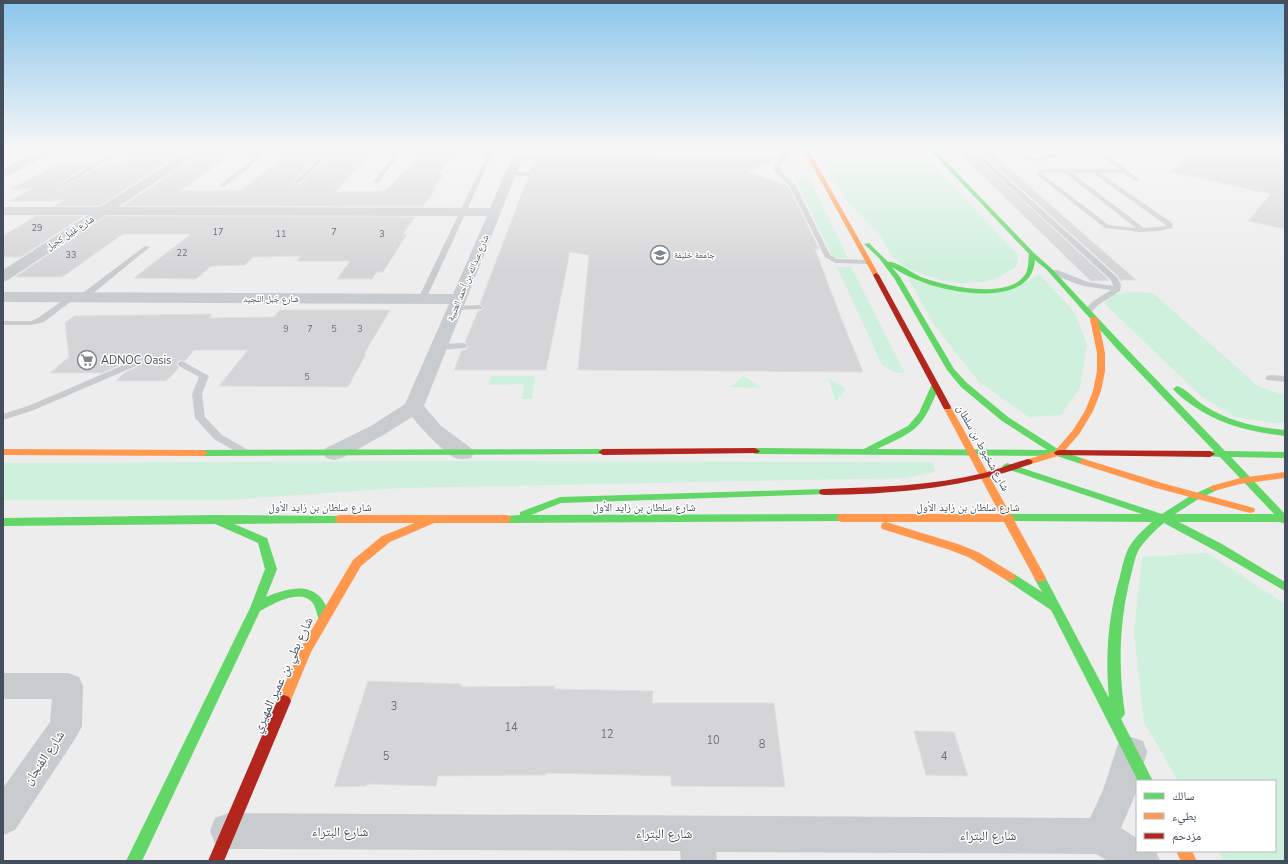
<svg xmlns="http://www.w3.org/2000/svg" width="1288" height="864" viewBox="0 0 1288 864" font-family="'Nunito Sans','Noto Naskh Arabic',sans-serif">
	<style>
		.green { fill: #cef0dc }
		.building { fill: #d5d5d7; stroke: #dfdfe0 }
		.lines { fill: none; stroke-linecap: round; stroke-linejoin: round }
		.lane { fill: #c9cccf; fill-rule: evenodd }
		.street { fill: #c9cccf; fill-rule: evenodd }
		.fast { fill: #63d668; fill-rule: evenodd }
		.slow { fill: #ff974d; fill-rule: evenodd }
		.jam { fill: #b3261e; fill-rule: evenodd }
		.labels { text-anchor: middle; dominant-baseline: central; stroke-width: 3; stroke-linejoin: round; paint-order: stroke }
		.number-label { font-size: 9px; fill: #69727c }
		.far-street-label { font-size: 9px; fill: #434f5c; stroke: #fff }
		.far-poi-label { font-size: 9px; fill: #434f5c; stroke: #fff; text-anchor: start }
		.poi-label { font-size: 11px; fill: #434f5c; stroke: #fff; text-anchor: start }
		.street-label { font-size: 11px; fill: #434f5c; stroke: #fff }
		.near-number-label { font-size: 11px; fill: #69727c }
		.near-street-label { font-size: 13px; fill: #434f5c; stroke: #fff }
	</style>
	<rect width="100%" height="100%" fill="#eeeded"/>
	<path class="green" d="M 788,149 L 797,149 L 799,154 L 799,165 L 782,168 L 790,154 Z
		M 816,149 L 919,149 L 1018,255 L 1016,267 L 999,277 L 984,282 L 960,283 L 940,280 L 906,268 L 892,256 L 880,235 L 845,199 Z
		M 808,176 L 848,258 L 833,258 L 794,177 Z
		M 837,267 L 851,267 L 905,373 L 896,373 L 882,365 Z
		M 1039,274 L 1074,312 L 1087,344 L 1080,388 L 1061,415 L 1029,417 L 979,382 L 935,326 L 908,278 L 941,288 L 1012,290 Z
		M 1130,292 L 1153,293 L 1259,387 L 1285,395 L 1285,423 L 1274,423 L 1236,417 L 1201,396 L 1104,303 L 1113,295 Z
		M 491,376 L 535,376 L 532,399 L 522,399 L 524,384 L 489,385 Z
		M 744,376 L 762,388 L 730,387 Z
		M 828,378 L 846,389 L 836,402 Z
		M 397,461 L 933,462 L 935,472 L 905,478 L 401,488 L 226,500 L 3,500 L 3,463 Z
		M 1207,553 L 1285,604 L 1285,861 L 1224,861 L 1218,851 L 1275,851 L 1275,781 L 1178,781 L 1144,722 L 1134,633 L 1142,557 Z"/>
	<path class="building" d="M 955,149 L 967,149 L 1109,280 L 1091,281 Z
		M 977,149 L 987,149 L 1136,280 L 1120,280 L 1118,276 Z
		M 1196,149 L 1285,149 L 1285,229 L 1248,221 L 1271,194 L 1170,172 Z
		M 537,155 L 777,159 L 748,172 L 786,185 L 789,188 L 819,249 L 815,249 L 841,318 L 863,372 L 578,370 L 589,255 L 570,252 L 546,370 L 454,370 L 462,350 L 466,350 L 468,347 L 465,342 L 478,311 L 482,310 L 484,308 L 480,304 L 528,177 L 533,174 L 530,171 L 534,161 L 539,158 Z
		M 417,156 L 451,156 L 439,174 L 444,174 L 432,190 L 435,190 L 423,206 L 123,206 L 196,157 L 227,157 L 180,191 L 242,190 L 283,157 L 318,157 L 294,180 L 294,184 L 300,184 L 328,157 L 367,157 L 335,192 L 386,191 L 401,174 L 404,174 Z
		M 133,157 L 175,157 L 100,206 L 54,206 L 64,200 L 10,201 L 31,189 L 11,189 L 59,164 L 91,164 L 56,186 L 62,188 L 104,164 L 120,164 Z
		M 36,216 L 83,216 L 21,257 L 3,257 L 3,236 Z
		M 106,216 L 415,217 L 403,234 L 407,234 L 383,272 L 377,272 L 372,279 L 337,279 L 350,261 L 297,261 L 301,256 L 253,257 L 245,265 L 211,266 L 196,279 L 134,278 L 191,234 L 123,234 L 62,277 L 15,277 Z
		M 280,310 L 390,310 L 364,354 L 366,354 L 348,387 L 219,386 L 248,350 L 194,350 L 185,361 L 182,360 L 178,361 L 177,365 L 179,368 L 166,381 L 116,381 L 124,373 L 137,367 L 138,363 L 132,360 L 102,373 L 50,373 L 69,357 L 65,323 L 74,316 L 212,314 L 209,318 L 274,317 Z
		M 368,681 L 461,684 L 461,687 L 555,686 L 554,689 L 653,691 L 652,703 L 774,703 L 785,787 L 671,786 L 671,776 L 546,773 L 546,775 L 438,776 L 436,786 L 367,784 L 367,786 L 334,787 Z
		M 914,731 L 954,732 L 968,776 L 926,775 Z"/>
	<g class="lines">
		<path class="lane" d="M 120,149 L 127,149 L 62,187 L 57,186 Z
			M 266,149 L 272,149 L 224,187 L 220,187 L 220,185 Z
			M 399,149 L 404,149 L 378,183 L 374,183 L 374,181 Z
			M 490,149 L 495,149 L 426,299 L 422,301 L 419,301 L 418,299 Z
			M 781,149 L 786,149 L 788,155 L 781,164 L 780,170 L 796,186 L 830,255 L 837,259 L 868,260 L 872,262 L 871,264 L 835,263 L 825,257 L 790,187 L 774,170 L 775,164 L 782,155 Z
			M 968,149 L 974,149 L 1117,277 L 1121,285 L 1120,291 L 1098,305 L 1091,313 L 1085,313 L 1084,311 L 1092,302 L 1111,290 L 1083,286 L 1051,274 L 1051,270 L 1057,270 L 1088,282 L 1113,286 L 1111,280 Z
			M 1018,149 L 1023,149 L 1022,152 C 1042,168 1051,149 1067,149 C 1053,160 1031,168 1016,152 Z
			M 1092,149 L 1098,149 L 1139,179 L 1139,181 L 1135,181 L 1123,173 L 1100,173 L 1172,223 L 1173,228 L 1158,231 L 1139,232 L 1105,228 L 1036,174 L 1038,171 L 1051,169 L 1119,169 ZM 1051,172 L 1065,173 L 1136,228 L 1109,225 L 1042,174 ZM 1072,173 L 1093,173 L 1167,226 L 1144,228 Z
			M 327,150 L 332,151 L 299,183 L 295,183 L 295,181 Z
			M 518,156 L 535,156 L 538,158 L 535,160 L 516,159 L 516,157 Z
			M 511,172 L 529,172 L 532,174 L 529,176 L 509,175 L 509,173 Z
			M 145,246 L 150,247 L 86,299 L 80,299 L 80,295 Z
			M 70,295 L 76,295 L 77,297 L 44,322 L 31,325 L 3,325 L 3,321 L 31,321 L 38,318 Z
			M 479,305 L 483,307 L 482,309 L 455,310 L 451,308 L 455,306 Z
			M 463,343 L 466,344 L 467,346 L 466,348 L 439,350 L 435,347 L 439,344 Z
			M 133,361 L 137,364 L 136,366 L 34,410 L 3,420 L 3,414 L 28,406 Z
			M 182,361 L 209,376 L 202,394 L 205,417 L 222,435 L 248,450 L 249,452 L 248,454 L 240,454 L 214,439 L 195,418 L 192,394 L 199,377 L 179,366 L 178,364 L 179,362 Z
			M 1270,375 L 1285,376 L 1285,382 L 1267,380 L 1265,378 L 1267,376 Z"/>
		<path class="street" d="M 3,149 L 526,149 L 424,406 L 441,426 L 471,448 L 474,453 L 471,458 C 465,459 461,460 455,458 C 442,451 422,429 412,417 L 385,434 L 342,458 L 334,460 L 326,458 L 323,453 L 326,448 L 371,426 L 405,404 L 449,304 L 3,302 L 3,292 L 453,294 L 487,216 L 106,215 L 8,280 L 3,282 L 3,270 L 88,215 L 3,215 L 3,207 L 100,207 L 182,155 L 49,154 L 3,178 L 3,169 L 33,154 L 3,154 ZM 197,155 L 513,155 L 490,208 L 118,207 Z
			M 3,673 L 68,673 L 79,677 L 83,686 L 82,726 L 77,736 L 15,830 L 3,835 L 3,788 L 50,722 L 52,699 L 3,699 Z
			M 1131,737 L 1143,741 L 1147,752 L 1139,781 L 1137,781 L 1136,793 L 1121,828 L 1137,838 L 1137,851 L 1156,851 L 1160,861 L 1108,861 L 1096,854 L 716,852 L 717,861 L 681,861 L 680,851 L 228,849 L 215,844 L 210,831 L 215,818 L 228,813 L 1090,818 L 1103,790 L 1119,741 Z"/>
		<path class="fast" d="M 929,149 L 934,149 L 1034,253 L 1051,268 L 1124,346 L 1225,451 L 1285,452 L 1285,458 L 1231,457 L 1285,514 L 1285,524 L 1280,522 L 1179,522 L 1222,544 L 1285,582 L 1285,591 L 1214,550 L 1164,523 C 1155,530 1146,539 1139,549 C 1135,557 1133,567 1131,575 C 1119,622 1118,667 1125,714 L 1121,719 L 1153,781 L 1138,781 L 1051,610 L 1006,580 L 1004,577 L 1006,574 L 1010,573 L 1014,574 L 1042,592 L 1034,578 L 1036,575 L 1040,574 L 1044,575 L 1109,698 C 1105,656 1108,616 1120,576 C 1122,567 1124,558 1128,549 C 1134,538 1143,530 1152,522 L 1006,521 L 1005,518 L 1006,515 L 1010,514 L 1142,514 L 1004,468 L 1002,466 L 1007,463 L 1010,464 L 1162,514 L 1190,496 L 1214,485 L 1217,486 L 1219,488 L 1217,490 L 1197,500 L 1175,514 L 1274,514 L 1220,457 L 1207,456 L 1205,454 L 1207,452 L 1214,451 L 1118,350 L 1047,270 L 1035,260 C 1032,307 955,294 925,283 C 913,279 903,274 892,267 L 900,277 L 954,369 L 967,383 L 1008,417 L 1061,451 L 1087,460 L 1089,462 L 1087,464 L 1081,464 L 1057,456 L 755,454 L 750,451 L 755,448 L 864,449 L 908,426 L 919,413 L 931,386 L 935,384 L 939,386 C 923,428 917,431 877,449 L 1047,450 L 1002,421 L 961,387 L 947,370 L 894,278 L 879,258 L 864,244 L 869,243 L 888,262 C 894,260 914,274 921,277 C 944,286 1011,301 1026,273 C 1029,267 1028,260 1029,254 Z
			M 1177,386 C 1187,389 1196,401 1205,406 C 1230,422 1256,427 1285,430 L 1285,436 C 1251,432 1220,425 1192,405 C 1185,400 1178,395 1173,389 Z
			M 603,449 L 606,450 L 608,452 L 606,454 L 203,456 L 198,453 L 203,450 Z
			M 824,489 L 828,490 L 829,492 L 828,494 L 561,503 L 531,515 L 842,514 L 846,515 L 847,518 L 846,521 L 506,523 L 502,522 L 501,519 L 502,516 L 520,515 L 520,512 L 560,497 Z
			M 214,515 L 344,516 L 345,519 L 344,522 L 340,523 L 234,524 L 267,538 L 268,541 L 277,569 L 266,597 C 294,585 322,581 330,618 L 328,621 L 324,623 L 320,621 C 316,615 317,607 311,601 C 298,589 273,604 260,611 L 142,861 L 126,861 L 250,608 L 265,569 L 258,543 L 215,524 L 3,526 L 3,518 Z"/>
		<path class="slow" d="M 803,149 L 808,149 L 879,275 L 878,276 L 873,275 Z
			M 1091,317 L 1094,317 L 1098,319 L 1105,353 L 1105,371 L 1101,391 L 1093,411 L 1080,433 L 1061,455 L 1028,465 L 1025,464 L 1023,462 L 1025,460 L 1055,451 L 1073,430 L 1085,411 L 1093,391 L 1097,371 L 1097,353 L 1090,319 Z
			M 947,404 L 951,407 L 1011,515 L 1015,518 L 1014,520 L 1046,578 L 1044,581 L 1040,582 L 1036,581 L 1004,522 L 842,522 L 838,521 L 837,518 L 838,515 L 842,514 L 1000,514 L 943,407 Z
			M 3,449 L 203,450 L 208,453 L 203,456 L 3,455 Z
			M 1084,459 L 1162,483 L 1254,508 L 1255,510 L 1254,512 L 1250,513 L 1156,488 L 1081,464 L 1079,462 L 1081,460 Z
			M 1285,472 L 1285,478 L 1240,484 L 1214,491 L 1211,490 L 1209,488 L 1211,486 L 1240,478 Z
			M 340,515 L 506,515 L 510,516 L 511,519 L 510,522 L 506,523 L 434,523 L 390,542 L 361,566 L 311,652 L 289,705 L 284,707 L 279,705 L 277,701 L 302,646 L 353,560 L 382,536 L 415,523 L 340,523 L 336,522 L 335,519 L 336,516 Z
			M 886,522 L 958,544 L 978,552 L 1014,574 L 1016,577 L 1014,580 L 1010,581 L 1006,580 L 970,558 L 950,550 L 882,529 L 881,526 L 882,523 Z
			M 1176,851 L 1192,851 L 1197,861 L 1181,861 Z"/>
		<path class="jam" d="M 876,273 L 879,275 L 951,407 L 950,409 L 944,409 L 943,407 L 873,275 Z
			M 755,448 L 760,451 L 758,453 L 603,455 L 598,452 L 603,449 Z
			M 1059,450 L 1210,451 L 1215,454 L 1210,457 L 1056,455 L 1054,453 L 1056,451 Z
			M 1028,459 L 1031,460 L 1033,462 L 1031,464 C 964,488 895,494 824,495 L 820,494 L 819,492 L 820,490 L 824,489 C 877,487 932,486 984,473 C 999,469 1013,463 1028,459 Z
			M 284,695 L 289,697 L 291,701 L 224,861 L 208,861 L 277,701 L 279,697 Z"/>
	</g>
	<linearGradient id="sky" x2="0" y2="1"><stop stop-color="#8ac5ec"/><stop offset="0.55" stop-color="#f7f7f7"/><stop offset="1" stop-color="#f7f7f7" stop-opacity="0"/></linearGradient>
	<rect width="1288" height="270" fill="url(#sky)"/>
	<defs>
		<symbol id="university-ring" viewBox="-11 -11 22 22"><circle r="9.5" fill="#fff" stroke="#7f868f" stroke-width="1.5"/><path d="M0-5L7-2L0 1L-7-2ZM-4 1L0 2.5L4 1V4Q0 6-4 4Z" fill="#7f868f"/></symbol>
		<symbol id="supermarket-ring" viewBox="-11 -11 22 22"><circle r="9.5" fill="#fff" stroke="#7f868f" stroke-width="1.5"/><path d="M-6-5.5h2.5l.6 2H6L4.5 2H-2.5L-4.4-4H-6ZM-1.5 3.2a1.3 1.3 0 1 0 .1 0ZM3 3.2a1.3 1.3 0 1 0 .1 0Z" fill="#7f868f"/></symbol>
	</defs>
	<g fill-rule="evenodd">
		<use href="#university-ring" x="649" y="244" width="22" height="22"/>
		<use href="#supermarket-ring" x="76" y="349" width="22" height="22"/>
	</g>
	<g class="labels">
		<g class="number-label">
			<text x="37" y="228">29</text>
			<text x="218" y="232">17</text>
			<text x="334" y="232">7</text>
			<text x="281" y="234">11</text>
			<text x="382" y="234">3</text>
			<text x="182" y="253">22</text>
			<text x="71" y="255">33</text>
			<text x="286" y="329">9</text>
			<text x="310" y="329">7</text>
			<text x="334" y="329">5</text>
			<text x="360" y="329">3</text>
			<text x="307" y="377">5</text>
		</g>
		<g class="far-street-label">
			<text transform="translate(70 233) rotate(-33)">شارع غَلِيل كِحِيل</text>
			<text transform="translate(468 278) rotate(-67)">شارع عبدالله بن أحمد العتيبة</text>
			<text x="271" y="299">شارع جَبل النِّجيد</text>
		</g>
		<g class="far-poi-label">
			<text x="674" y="255">جامعة خليفة</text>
		</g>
		<g class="poi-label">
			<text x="101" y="360">ADNOC Oasis</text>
		</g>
		<g class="street-label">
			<text transform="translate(983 448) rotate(61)">شارع شخبوط بن سلطان</text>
			<text x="320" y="507">شارع سلطان بن زايد الأول</text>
			<text x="644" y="507">شارع سلطان بن زايد الأول</text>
			<text x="968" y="507">شارع سلطان بن زايد الأول</text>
		</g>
		<g class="near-number-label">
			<text x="394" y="706">3</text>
			<text x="511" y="727">14</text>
			<text x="607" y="734">12</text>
			<text x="713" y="740">10</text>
			<text x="762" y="744">8</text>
			<text x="386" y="756">5</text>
			<text x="944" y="756">4</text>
		</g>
		<g class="near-street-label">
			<text transform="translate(283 675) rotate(-65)">شارع بطي بن عمير المهيري</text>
			<text transform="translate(44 758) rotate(-56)">شارع الفِنجان</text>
			<text x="340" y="832">شارع البتراء</text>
			<text x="664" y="834">شارع البتراء</text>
			<text x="988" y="836">شارع البتراء</text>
		</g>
	</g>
	<rect width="1288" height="864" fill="none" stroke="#434f5c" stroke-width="8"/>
	<rect x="1136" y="780" width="140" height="72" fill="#ffffff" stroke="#b4b9be"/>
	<rect x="1144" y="793" width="20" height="6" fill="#63d668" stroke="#b4b9be"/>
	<text x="1172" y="800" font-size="12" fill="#434f5c">سالك</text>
	<rect x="1144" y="813" width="20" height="6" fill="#ff974d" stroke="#b4b9be"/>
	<text x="1172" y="820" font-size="12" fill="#434f5c">بطيء</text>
	<rect x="1144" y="833" width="20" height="6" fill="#b3261e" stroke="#b4b9be"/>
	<text x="1172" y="840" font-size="12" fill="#434f5c">مزدحم</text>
</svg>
